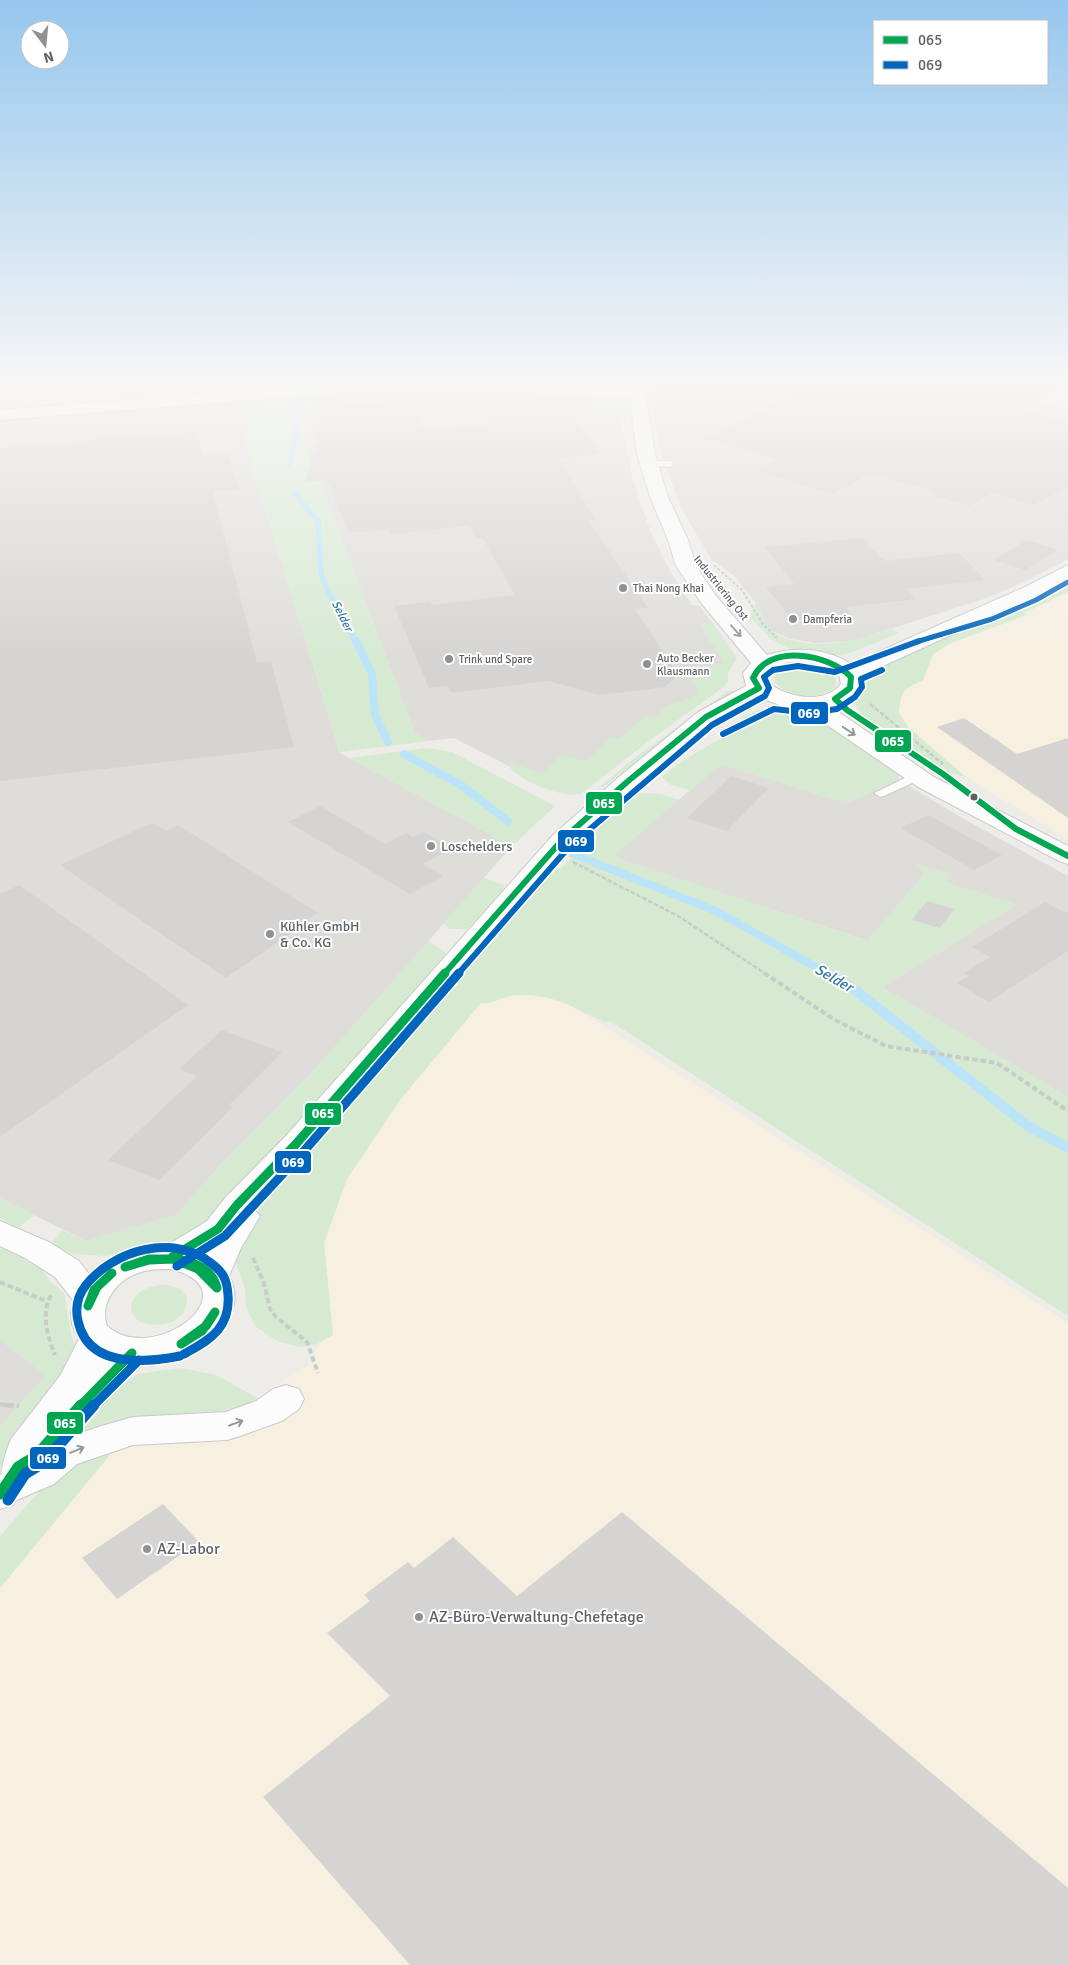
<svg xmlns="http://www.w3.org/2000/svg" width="1068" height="1965" viewBox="0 0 1068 1965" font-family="Signika,sans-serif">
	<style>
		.commercial { fill: #f7f0e1 }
		.industrial { fill: #deddd9 }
		.green { fill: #d6ead2 }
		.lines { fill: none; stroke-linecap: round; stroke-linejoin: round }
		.stream-far2 { stroke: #bbe4f8; stroke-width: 5.5 }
		.stream-far1 { stroke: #bbe4f8; stroke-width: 8 }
		.stream { stroke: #bbe4f8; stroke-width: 10 }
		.building { fill: #d5d4d2 }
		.service-casing { stroke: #c9c9c9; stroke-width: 2 }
		.minor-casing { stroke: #c9c9c9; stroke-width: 2 }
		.tertiary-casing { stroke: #c9c9c9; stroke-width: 2 }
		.path-far3 { stroke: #c7ccc9; stroke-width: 2; stroke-dasharray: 3 2; stroke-linecap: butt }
		.path-far2 { stroke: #c7ccc9; stroke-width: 2.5; stroke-dasharray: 4.5 2; stroke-linecap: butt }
		.path-far1 { stroke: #c7ccc9; stroke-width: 4; stroke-dasharray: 5.5 3; stroke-linecap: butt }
		.path { stroke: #c7ccc9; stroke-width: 4.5; stroke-dasharray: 8 4; stroke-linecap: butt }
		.service { fill: #fcfcfc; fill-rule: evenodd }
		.minor { fill: #fcfcfc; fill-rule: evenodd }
		.tertiary { fill: #fcfcfc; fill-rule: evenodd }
		.bus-1-far2-casing { stroke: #fff; stroke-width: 9 }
		.bus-1-far1-casing { stroke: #fff; stroke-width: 12 }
		.bus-1-casing { stroke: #fff; stroke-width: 15 }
		.bus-2-far3-casing { stroke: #fff; stroke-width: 8 }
		.bus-2-far2-casing { stroke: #fff; stroke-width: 9 }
		.bus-2-far1-casing { stroke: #fff; stroke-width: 12 }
		.bus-2-casing { stroke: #fff; stroke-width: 15 }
		.bus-1-far2 { stroke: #00a651; stroke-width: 6 }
		.bus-1-far1 { stroke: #00a651; stroke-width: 9 }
		.bus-1 { stroke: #00a651; stroke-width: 11 }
		.bus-2-far3 { stroke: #0065bd; stroke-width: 5 }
		.bus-2-far2 { stroke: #0065bd; stroke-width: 6 }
		.bus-2-far1 { stroke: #0065bd; stroke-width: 9 }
		.bus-2 { stroke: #0065bd; stroke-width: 11 }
		.oneway { stroke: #95989b }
		.poi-dot { fill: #8f9294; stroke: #fff; stroke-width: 2 }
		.bus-dot { fill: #5d6267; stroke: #fff; stroke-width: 2 }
		.labels { text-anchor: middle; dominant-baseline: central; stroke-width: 4; stroke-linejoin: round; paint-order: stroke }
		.far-poi-label { font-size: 11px; fill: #5d6267; stroke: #fff; text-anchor: start }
		.far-street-label { font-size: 11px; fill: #5d6267; stroke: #fff }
		.far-water-label { font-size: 12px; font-style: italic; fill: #3678a7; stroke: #fff }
		.poi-label { font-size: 14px; fill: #5d6267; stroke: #fff; text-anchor: start }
		.water-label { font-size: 15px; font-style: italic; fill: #3678a7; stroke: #fff }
		.near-poi-label { font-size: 16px; fill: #5d6267; stroke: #fff; text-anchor: start }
		.line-badge { stroke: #fff; stroke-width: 2 }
		.badge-label { font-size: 14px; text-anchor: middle; font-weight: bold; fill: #fff }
	</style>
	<rect width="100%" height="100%" fill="#edece8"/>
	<path class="commercial" d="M 0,385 L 267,385 L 267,387 L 0,409 Z
		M 974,385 L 1068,385 L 1068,409 Z
		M 1068,592 L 1068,839 L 967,778 L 908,727 L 899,713 L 901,692 L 905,687 L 923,680 L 933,654 L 949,644 Z
		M 514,995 L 547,997 L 562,1001 L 578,1010 L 1068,1323 L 1068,1965 L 0,1965 L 0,1588 L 138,1421 L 233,1412 L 307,1366 L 322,1340 L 333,1335 L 324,1243 L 347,1179 L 400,1100 L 481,1002 L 486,1004 Z"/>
	<path class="industrial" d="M 651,385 L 974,385 L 1068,409 L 1068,559 L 1028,580 L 987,598 L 852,641 L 815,643 L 791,639 L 772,631 L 767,626 L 755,602 L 733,575 L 712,560 L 682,510 L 661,453 L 654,419 Z
		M 413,390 L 571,394 L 620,415 L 632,477 L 651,533 L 670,571 L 692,605 L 700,606 L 727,651 L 732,665 L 702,693 L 554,789 L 454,738 L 429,741 L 415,733 L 303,437 L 313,399 Z
		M 236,400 L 255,404 L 244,440 L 340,753 L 512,846 L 319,1065 L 225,1160 L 176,1215 L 86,1241 L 0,1198 L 0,420 Z
		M 721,764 L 846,803 L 899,780 L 962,818 L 1068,876 L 1068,1097 L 882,987 L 1016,905 L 945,882 L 950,874 L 915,864 L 925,873 L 868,941 L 621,860 L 613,855 Z
		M 0,1340 L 46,1375 L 0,1427 Z"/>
	<path class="green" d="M 401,391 L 313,399 L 303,437 L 415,733 L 429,741 L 340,752 L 244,440 L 255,404 L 237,405 L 236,400 L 314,394 Z
		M 571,394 L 619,397 L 629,403 L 629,415 L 620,415 Z
		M 1068,578 L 1068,592 L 1024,613 L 1027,615 L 949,644 L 933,654 L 923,680 C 901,691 902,689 899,713 L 908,727 L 967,778 L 947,771 L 862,715 L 854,701 L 862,686 L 860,676 Z
		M 755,602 C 760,611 764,625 772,631 C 807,655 856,640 892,629 L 899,633 L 850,653 L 834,656 L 791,650 L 770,638 L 750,617 Z
		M 705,615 L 707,615 L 737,658 L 728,673 L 728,682 L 721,689 L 650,740 L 581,794 C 562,798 523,782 510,768 L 508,762 L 542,773 L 562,755 L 585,762 L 612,737 L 619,739 L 647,715 L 654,717 C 658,714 662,709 666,707 C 676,701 690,702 698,691 L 691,681 L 710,665 L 724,663 L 699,624 L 710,622 Z
		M 794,666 C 809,665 828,666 836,680 L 835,687 C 821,701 785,698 774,681 L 776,674 Z
		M 728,691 L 732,691 L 736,694 L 672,734 L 606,785 L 597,789 L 636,757 Z
		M 782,705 L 806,708 L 820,717 L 813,719 L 829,726 L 899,774 L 899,780 L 846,803 L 721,764 L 690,790 L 671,785 L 662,777 C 690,754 720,738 753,723 L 740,718 L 762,709 Z
		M 426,748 L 452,752 L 555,806 L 512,846 L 349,758 Z
		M 641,793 L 661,794 L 679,800 L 614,856 L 621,860 L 867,941 L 925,873 L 914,863 L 951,874 L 945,882 L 1016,905 L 882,987 L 1068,1097 L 1068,1316 L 610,1021 L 604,1022 C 575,1008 549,992 515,995 C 503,996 492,1005 481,1003 L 400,1100 L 347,1179 L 324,1243 L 333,1335 L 317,1344 L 300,1347 L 277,1341 L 255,1326 L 246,1307 L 245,1289 L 234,1257 L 249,1223 L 286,1173 L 507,915 L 553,866 L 560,869 L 590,841 L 582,833 L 623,795 Z
		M 484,878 L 504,885 L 503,891 L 467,929 L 449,929 L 443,923 Z
		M 428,941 L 444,951 L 446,956 L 211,1224 L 175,1243 L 123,1254 L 104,1256 L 73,1254 L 51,1244 L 62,1230 L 86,1241 L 176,1215 L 225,1160 L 319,1065 Z
		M 0,1198 L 35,1215 L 18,1228 L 0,1218 Z
		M 3,1248 L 42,1269 L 50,1281 L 64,1293 L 72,1339 L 76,1349 L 62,1390 L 0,1466 L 0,1427 L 46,1375 L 0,1340 L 0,1250 Z
		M 168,1285 L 181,1289 L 187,1298 C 189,1323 157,1330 138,1321 L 131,1312 C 130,1291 151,1284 168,1285 Z
		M 181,1368 L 216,1375 L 258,1398 L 233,1412 L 69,1442 L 101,1400 L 138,1374 Z
		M 119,1444 L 0,1588 L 0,1536 L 53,1476 Z"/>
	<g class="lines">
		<path class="stream-far2" d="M 290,465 L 297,424 L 297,404
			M 294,493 L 318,521 L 321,575 L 330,596 L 356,642"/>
		<path class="stream-far1" d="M 356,641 L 372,674 L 375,715 L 388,742
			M 404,754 L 461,785 L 508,821
			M 573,854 L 716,911 L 828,974"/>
		<path class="stream" d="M 825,973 L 855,990 L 1028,1126 L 1068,1148"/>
	</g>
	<path class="building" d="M 811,385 L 1064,385 L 1023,410 L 1068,422 L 1068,486 L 1034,505 L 992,493 L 970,506 L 934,496 L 938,493 L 870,473 L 834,494 L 757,471 L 778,460 L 706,439 Z
		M 334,395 L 339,406 L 408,400 L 424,429 L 437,429 L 490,425 L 482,402 L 523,398 L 525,402 L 560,399 L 601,454 L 558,458 L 596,520 L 589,521 L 648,608 L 635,609 L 678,675 L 665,687 L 600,695 L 548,681 L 451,693 L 448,686 L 429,688 L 394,606 L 430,602 L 432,605 L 515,595 L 482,537 L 476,538 L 469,526 L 391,534 L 388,529 L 349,533 L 327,480 L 306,482 L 326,396 Z
		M 197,431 L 203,456 L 228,454 L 239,489 L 213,491 L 257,663 L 271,661 L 294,747 L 0,781 L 0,448 Z
		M 861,538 L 885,561 L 959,553 L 985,580 L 907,589 L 916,599 L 846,607 L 851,614 L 798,620 L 790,617 L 766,587 L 794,584 L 765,547 Z
		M 1027,540 L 1058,550 L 1025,570 L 994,560 Z
		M 964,718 L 1017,754 L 1068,738 L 1068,818 L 937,727 Z
		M 731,776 L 769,788 L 727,831 L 687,818 Z
		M 320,806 L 385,844 L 406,833 L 413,837 L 424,832 L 453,848 L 422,864 L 443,876 L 410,894 L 288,822 Z
		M 928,815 L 1002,855 L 974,870 L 901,828 Z
		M 152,823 L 166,831 L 178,825 L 318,913 L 306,920 L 308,921 L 226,978 L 60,865 Z
		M 19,885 L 188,1005 L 0,1137 L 0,894 Z
		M 927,901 L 954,909 L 940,928 L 912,920 Z
		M 1045,902 L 1068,914 L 1068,951 L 989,1002 L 957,983 L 969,976 L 964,973 L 990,957 L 972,947 Z
		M 222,1030 L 282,1052 L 229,1105 L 233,1107 L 159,1180 L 108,1160 L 197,1076 L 179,1069 Z
		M 163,1504 L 199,1542 L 117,1599 L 82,1558 Z
		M 622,1512 L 1068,1888 L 1068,1965 L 410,1965 L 263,1797 L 390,1696 L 327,1633 L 370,1601 L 364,1595 L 408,1562 L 414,1568 L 453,1537 L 517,1596 Z"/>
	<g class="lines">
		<defs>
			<path id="service" d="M 649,461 L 670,461 L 674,464 L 670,467 L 646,466 L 646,462 Z
				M 917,772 L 923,776 L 921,779 L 884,796 L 880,797 L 874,793 Z"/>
			<path id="minor" d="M 312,385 L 559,385 L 636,388 L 644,393 L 636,398 L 452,390 L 338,393 L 0,420 L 0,410 Z
				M 0,1221 L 49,1242 L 79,1261 L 107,1298 L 102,1307 L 90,1310 L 78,1307 L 55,1277 L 25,1258 L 0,1246 Z
				M 286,1385 L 299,1389 L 304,1399 L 299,1409 L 282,1421 L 240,1436 L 227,1440 L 133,1445 L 77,1464 L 54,1484 L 17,1500 L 4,1504 L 0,1503 L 0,1475 L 28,1464 L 51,1444 L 98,1427 L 133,1417 L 226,1412 L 256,1401 L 273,1389 Z"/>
			<path id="tertiary" d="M 628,385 L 644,385 L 655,454 L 668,497 L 688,540 L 696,566 L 716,596 L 767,655 C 795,646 827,648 851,664 L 1025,587 L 1068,565 L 1068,579 L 1039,595 L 861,676 L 863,685 L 852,699 L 831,707 L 934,777 L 1068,846 L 1068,864 L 1059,861 L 918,787 L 805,710 L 782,706 L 759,697 L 714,722 L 635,787 L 571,845 L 307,1151 L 253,1208 L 260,1216 L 241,1248 L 229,1276 C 248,1309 215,1343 185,1356 C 174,1360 148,1361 141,1366 C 127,1374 102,1405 90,1419 C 86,1424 81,1432 75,1436 C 68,1441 61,1439 54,1437 L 40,1454 L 31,1477 L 13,1505 L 0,1509 C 0,1481 0,1465 11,1439 L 60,1376 L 79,1339 L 72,1324 L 71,1312 L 80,1288 L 94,1269 L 119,1255 L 144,1248 L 166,1246 L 207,1221 L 226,1197 L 285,1137 L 553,835 L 619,777 L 698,712 L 746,686 L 743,673 L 751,663 L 702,604 L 676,566 L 668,540 L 650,497 L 637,454 ZM 788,662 C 807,662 824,663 839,675 L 841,684 C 823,706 785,697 766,681 L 765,674 L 770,669 ZM 207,1251 L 205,1256 L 201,1255 ZM 170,1269 C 176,1271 183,1272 189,1276 C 237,1302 150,1364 107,1326 C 99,1303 117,1280 138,1273 C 148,1269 160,1269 170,1269 Z"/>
		</defs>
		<use href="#service" class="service-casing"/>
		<use href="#minor" class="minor-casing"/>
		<use href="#tertiary" class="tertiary-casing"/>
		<path class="path-far3" d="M 1050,429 L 1068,426
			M 714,565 L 742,590 L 763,624 L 777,638"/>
		<path class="path-far2" d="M 870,704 L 943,764
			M 573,862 L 678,916 L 766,974"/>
		<path class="path-far1" d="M 764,973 L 835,1020 L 886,1046 L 997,1063 L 1068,1111
			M 253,1258 L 264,1283 L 270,1309 L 276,1317 L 307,1342 L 318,1373
			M 0,1282 L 46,1301
			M 51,1295 C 41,1315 47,1335 55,1355
			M 0,1404 L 17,1406"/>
		<path class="path" d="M 5,1405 L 19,1406"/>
		<use href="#service" class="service"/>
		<use href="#minor" class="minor"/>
		<use href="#tertiary" class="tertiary"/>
		<defs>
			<path id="bus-1-far2" d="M 444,974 L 562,840 L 627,782 L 706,717 L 759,688 L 753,678 C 769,643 829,654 851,677 L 850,688 L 835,699 L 847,710 L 943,774 L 1016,829 L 1068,856"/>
			<path id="bus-1-far1" d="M 172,1257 L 218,1229 L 237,1205 L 296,1144 L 445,973
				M 173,1259 C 192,1261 212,1267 217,1288
				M 173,1259 L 198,1269 L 217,1288
				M 125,1267 L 149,1259 L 173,1259
				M 125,1267 L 149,1260 L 173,1259
				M 88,1306 L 94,1290 L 112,1273
				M 88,1306 L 97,1287 L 112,1273
				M 181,1344 L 206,1326 L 215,1312
				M 181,1344 L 202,1331 L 215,1312
				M 80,1406 L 132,1353"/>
			<path id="bus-1" d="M 0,1494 L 18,1467 L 36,1456 L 81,1405"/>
			<path id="bus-2-far3" d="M 916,642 L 992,619 L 1036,600 L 1068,582"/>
			<path id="bus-2-far2" d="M 723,734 L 774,709 L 809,713 L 837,709 L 855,697 L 862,687 L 861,679 L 882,670
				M 458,974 L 569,847 L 712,725 L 765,696 L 769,688 L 764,677 L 773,670 L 798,666 L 835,672 L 919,641"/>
			<path id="bus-2-far1" d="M 177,1266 L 225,1236 L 304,1151 L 459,973
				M 180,1356 C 144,1363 88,1368 78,1321 C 75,1308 78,1295 86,1285 C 114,1250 173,1233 211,1263 C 223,1272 227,1279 228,1295 C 229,1307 226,1320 218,1330 C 209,1341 196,1347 184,1354
				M 93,1406 L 139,1360"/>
			<path id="bus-2" d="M 8,1500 L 25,1474 L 43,1463 L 94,1405"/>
		</defs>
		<use href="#bus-1-far2" class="bus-1-far2-casing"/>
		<use href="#bus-1-far1" class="bus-1-far1-casing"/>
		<use href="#bus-1" class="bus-1-casing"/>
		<use href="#bus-2-far3" class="bus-2-far3-casing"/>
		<use href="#bus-2-far2" class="bus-2-far2-casing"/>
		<use href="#bus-2-far1" class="bus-2-far1-casing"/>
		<use href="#bus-2" class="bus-2-casing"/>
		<use href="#bus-1-far2" class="bus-1-far2"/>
		<use href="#bus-1-far1" class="bus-1-far1"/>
		<use href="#bus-1" class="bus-1"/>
		<use href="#bus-2-far3" class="bus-2-far3"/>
		<use href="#bus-2-far2" class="bus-2-far2"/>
		<use href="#bus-2-far1" class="bus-2-far1"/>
		<use href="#bus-2" class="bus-2"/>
	</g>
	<defs><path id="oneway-shaft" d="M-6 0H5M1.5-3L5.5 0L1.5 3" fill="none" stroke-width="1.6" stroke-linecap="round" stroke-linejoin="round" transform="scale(1.25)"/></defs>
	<g class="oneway">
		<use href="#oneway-shaft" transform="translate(736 631) rotate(48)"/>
		<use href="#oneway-shaft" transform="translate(849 731) rotate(34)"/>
		<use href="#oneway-shaft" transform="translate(236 1423) rotate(-20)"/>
		<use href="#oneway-shaft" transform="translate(77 1450) rotate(-22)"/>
	</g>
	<linearGradient id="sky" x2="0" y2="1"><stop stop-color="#96c7ee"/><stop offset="0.58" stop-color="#f7f6f5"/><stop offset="1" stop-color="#f7f6f5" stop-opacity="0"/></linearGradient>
	<rect width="1068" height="660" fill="url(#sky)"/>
	<g class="poi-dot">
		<circle cx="623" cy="588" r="5"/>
		<circle cx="793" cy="619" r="5"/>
		<circle cx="449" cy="659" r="5"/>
		<circle cx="647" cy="664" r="5"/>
		<circle cx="431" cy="846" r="5"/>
		<circle cx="270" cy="934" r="5"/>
		<circle cx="147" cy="1549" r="5"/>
		<circle cx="419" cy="1617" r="5"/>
	</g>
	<circle class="bus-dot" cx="974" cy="797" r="4.5"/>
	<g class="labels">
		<g class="far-poi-label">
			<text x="633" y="588">Thai Nong Khai</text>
			<text x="803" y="619">Dampferia</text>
			<text x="657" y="658">Auto Becker<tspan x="657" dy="13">Klausmann</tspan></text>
			<text x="459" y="659">Trink und Spare</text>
		</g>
		<g class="far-street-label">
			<text transform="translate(721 588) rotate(51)">Industriering Ost</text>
		</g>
		<g class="far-water-label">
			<text transform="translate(342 616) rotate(63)">Selder</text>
		</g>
		<g class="poi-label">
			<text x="441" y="846">Loschelders</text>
			<text x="280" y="926">Kühler GmbH<tspan x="280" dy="16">&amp; Co. KG</tspan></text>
		</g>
		<g class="water-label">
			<text transform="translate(834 978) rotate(30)">Selder</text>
		</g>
		<g class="near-poi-label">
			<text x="157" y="1549">AZ-Labor</text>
			<text x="429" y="1617">AZ-Büro-Verwaltung-Chefetage</text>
		</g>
	</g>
	<g class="line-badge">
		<rect x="790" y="701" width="39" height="24" rx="5" fill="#0065bd"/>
		<rect x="874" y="729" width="38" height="24" rx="5" fill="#00a651"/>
		<rect x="585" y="791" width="38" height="24" rx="5" fill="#00a651"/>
		<rect x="557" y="829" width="38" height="24" rx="5" fill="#0065bd"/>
		<rect x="304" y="1102" width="38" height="24" rx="5" fill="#00a651"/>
		<rect x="274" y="1150" width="38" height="24" rx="5" fill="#0065bd"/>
		<rect x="46" y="1411" width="38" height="24" rx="5" fill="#00a651"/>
		<rect x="29" y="1446" width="38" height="24" rx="5" fill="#0065bd"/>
	</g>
	<g class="badge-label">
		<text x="809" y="718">069</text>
		<text x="893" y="746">065</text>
		<text x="604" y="808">065</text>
		<text x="576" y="846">069</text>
		<text x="323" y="1118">065</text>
		<text x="293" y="1167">069</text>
		<text x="65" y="1428">065</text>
		<text x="48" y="1463">069</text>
	</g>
	<rect x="873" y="20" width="175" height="65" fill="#ffffff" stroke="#bec0c2"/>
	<rect x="883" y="36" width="25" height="8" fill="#00a651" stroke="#bec0c2"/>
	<text x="918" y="45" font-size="15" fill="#5d6267">065</text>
	<rect x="883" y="61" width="25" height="8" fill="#0065bd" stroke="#bec0c2"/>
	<text x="918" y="70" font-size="15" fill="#5d6267">069</text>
	<g transform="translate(45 45) rotate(164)"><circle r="24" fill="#ffffff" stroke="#bec0c2"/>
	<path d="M0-4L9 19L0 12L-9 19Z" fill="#8f9294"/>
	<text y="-8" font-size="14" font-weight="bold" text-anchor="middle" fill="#5d6267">N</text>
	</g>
</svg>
